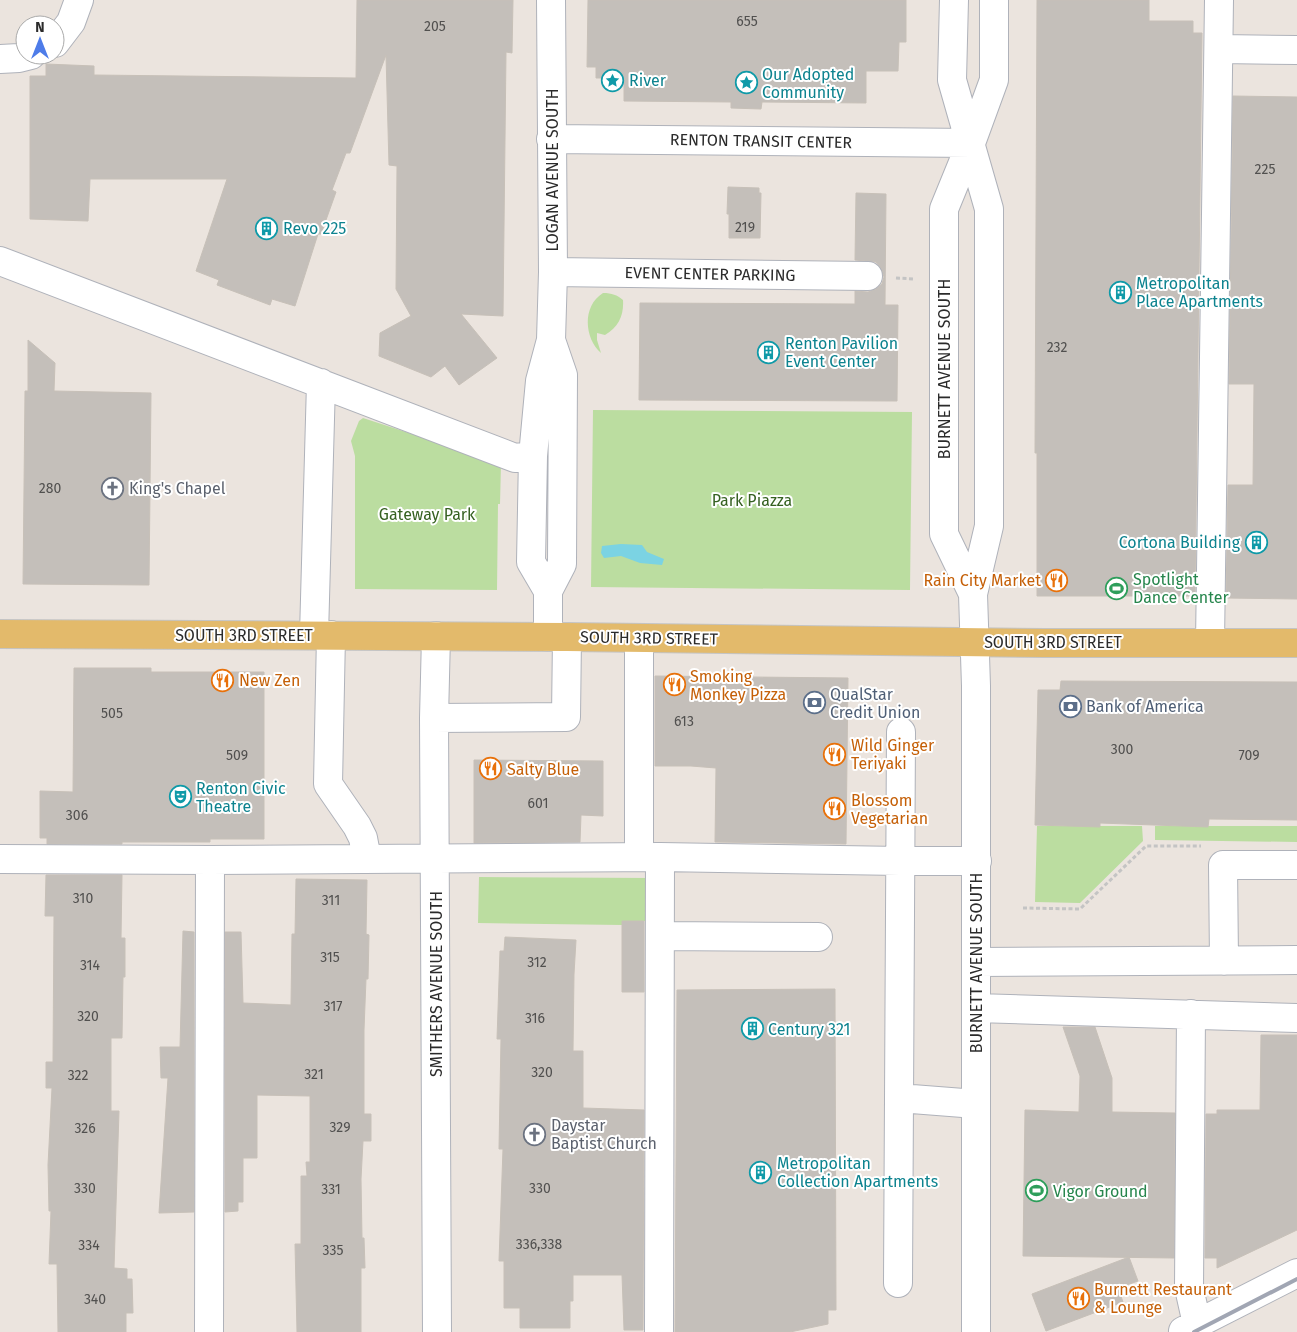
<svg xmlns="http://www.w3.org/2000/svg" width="1297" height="1332" viewBox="0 0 1297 1332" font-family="'Fira Sans',sans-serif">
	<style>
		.green { fill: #bbdda0 }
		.water { fill: #7bd3e3 }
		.building { fill: #c4bfba; stroke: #c7c0b8 }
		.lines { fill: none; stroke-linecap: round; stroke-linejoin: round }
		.minor-casing { stroke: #afb2ba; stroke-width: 30 }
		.major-casing { stroke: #c4c4c4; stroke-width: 30 }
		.path { stroke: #c4c4c4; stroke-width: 3; stroke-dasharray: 4 2.5; stroke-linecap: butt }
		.minor { stroke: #fff; stroke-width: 28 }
		.major { stroke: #e3ba6b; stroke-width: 28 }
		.rail { stroke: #a1a6b3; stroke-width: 4 }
		.labels { text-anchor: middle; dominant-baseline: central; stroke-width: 4; stroke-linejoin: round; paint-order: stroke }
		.number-label { font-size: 14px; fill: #51504f }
		.culture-label { font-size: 16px; fill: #0d838f; stroke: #fff; text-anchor: start }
		.street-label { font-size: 16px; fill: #2b2b2b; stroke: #fff }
		.worship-label { font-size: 16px; fill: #5b616d; stroke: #fff; text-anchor: start }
		.park-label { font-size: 16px; fill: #366121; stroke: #fff }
		.leisure-label { font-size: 16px; fill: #27864d; stroke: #fff; text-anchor: start }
		.food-label { font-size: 16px; fill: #c56008; stroke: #fff; text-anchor: start }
		.service-label { font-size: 16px; fill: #4e5e75; stroke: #fff; text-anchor: start }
	</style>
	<rect width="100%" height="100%" fill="#ebe4de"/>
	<path class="green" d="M 603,293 C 612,293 617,295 623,300 C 624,315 619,327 605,335 L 597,333 L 597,340 L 601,353 C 584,338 582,306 603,293 Z
		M 593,410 L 912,412 L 910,590 L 591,587 Z
		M 363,418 L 501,463 L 500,504 L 498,504 L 497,590 L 355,589 L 355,456 L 351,441 L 359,421 Z
		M 1037,826 L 1142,826 L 1143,841 L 1080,903 L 1035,902 Z
		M 1155,826 L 1297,826 L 1297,842 L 1155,840 Z
		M 479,877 L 652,878 L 651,921 L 623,921 L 622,925 L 478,923 Z"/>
	<path class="water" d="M 621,544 L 642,545 L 647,552 L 664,559 L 662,565 L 640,563 L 621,556 L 604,558 L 601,553 L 602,546 Z"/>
	<path class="building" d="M 357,0 L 513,0 L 512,53 L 506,52 L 503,316 L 461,314 L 497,358 L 459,385 L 445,366 L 431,377 L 379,356 L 380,333 L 411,316 L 396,289 L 397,166 L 389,165 L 386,55 L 350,153 L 346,153 L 332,190 L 336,192 L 321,234 L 318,234 L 295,306 L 272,299 L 270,305 L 217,285 L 219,280 L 196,271 L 227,179 L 90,179 L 88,221 L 30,219 L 30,76 L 46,76 L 46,64 L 94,66 L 94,75 L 356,78 Z
		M 588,0 L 906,0 L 906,42 L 899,42 L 898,71 L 866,71 L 866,103 L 762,102 L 761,109 L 731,108 L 731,102 L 624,101 L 624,78 L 596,78 L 596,67 L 587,67 Z
		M 1037,0 L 1149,0 L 1149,21 L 1193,21 L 1193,33 L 1202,33 L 1195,596 L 1037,596 L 1037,453 L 1035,453 Z
		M 1233,96 L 1297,97 L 1297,599 L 1226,598 L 1228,485 L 1253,485 L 1254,384 L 1229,384 Z
		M 728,187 L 759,188 L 759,193 L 761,193 L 760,238 L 729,238 L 729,214 L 727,214 Z
		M 856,193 L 886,194 L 885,305 L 898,305 L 897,401 L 639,400 L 640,303 L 855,304 L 855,291 L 868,292 L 876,289 L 882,284 L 884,277 L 881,268 L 876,262 L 855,260 Z
		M 28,340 L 55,363 L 54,391 L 151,393 L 149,585 L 23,584 L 25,391 L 28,391 Z
		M 74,668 L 151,668 L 151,672 L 264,672 L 264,839 L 210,839 L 210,842 L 122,842 L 122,844 L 47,844 L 47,838 L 40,838 L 40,791 L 73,792 Z
		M 655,676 L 848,678 L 846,844 L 715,842 L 716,768 L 691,766 L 655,766 Z
		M 1061,681 L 1297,682 L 1297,820 L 1209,819 L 1208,827 L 1100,823 L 1100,827 L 1035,825 L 1038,690 L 1060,690 Z
		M 474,760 L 603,761 L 603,816 L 581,815 L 580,842 L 474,843 Z
		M 46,875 L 122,875 L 121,938 L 125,938 L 125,977 L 123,977 L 122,1038 L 111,1038 L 111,1111 L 119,1111 L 114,1268 L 127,1269 L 127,1279 L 132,1279 L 133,1313 L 126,1313 L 126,1332 L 58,1332 L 57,1264 L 49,1264 L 51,1211 L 49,1211 L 48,1165 L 52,1088 L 46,1088 L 46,1062 L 53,1062 L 54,916 L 45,916 Z
		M 296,879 L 367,880 L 366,934 L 369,935 L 368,979 L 366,979 L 364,1030 L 364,1114 L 371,1114 L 371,1141 L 363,1141 L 361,1179 L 362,1238 L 364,1238 L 365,1268 L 361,1268 L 361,1332 L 297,1332 L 295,1244 L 301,1244 L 301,1176 L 307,1176 L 306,1162 L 310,1162 L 310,1096 L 257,1095 L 257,1158 L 243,1158 L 243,1202 L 238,1202 L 238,1211 L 225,1212 L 225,932 L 241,932 L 243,1003 L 291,1005 L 292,934 L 295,934 Z
		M 622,921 L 644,921 L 644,992 L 622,992 Z
		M 183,931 L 194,932 L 194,1212 L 159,1213 L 168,1078 L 161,1078 L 160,1047 L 180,1047 Z
		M 505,937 L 576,940 L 574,974 L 573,1051 L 583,1051 L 583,1108 L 644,1110 L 643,1330 L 624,1330 L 622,1275 L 573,1275 L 573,1301 L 570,1301 L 570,1328 L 520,1328 L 520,1308 L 504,1308 L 504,1261 L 499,1261 L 503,1149 L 499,1149 L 501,1039 L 497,1039 L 500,951 L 504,951 Z
		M 835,989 L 836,1310 L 828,1310 L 828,1324 L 790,1332 L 675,1332 L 677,990 Z
		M 1063,1027 L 1095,1027 L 1112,1078 L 1112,1112 L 1175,1113 L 1174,1258 L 1023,1256 L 1025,1110 L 1079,1112 L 1080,1076 Z
		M 1261,1035 L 1297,1035 L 1297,1230 L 1217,1268 L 1217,1258 L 1205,1258 L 1206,1114 L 1217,1114 L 1217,1110 L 1260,1110 Z
		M 1129,1257 L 1138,1281 L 1118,1288 L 1123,1302 L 1046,1331 L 1032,1294 Z"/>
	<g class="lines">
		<defs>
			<path id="minor" d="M 954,0 L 952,80 L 989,209 L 989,526 L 973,594 L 976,686 L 976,1332
				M 55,43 L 71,22 L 79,0
				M 1220,49 L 1297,50
				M 0,59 L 19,58 L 31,55
				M 551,139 L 971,143
				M 0,261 L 515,458 L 533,456
				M 553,272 L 868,276
				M 548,591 L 531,562 L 533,456 L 540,381 L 551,340 L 553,272 L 551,0
				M 973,594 L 944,534 L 944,209 L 971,143 L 994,80 L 994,0
				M 314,635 L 321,383
				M 331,635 L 328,784 L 357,826 L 363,838 L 367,859
				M 436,636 L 434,718 L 437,1332
				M 548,637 L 548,591 L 562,564 L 563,375 L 551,340
				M 639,638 L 639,857
				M 1210,643 L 1219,0
				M 434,718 L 566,717 L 567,637
				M 0,859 L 210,860 L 660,857 L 900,861 L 977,861
				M 660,936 L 818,937
				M 1224,961 L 1223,865 L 1297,865
				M 976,962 L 1297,960
				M 976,1008 L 1297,1018
				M 1191,1014 L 1189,1288 L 1197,1324
				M 899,1098 L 976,1104
				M 898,1283 L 901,732
				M 1183,1331 L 1297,1273
				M 209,1332 L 210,860
				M 659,1332 L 660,857"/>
			<path id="major" d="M 0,634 L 567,637 L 1045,643 L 1297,643"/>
		</defs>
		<use href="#minor" class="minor-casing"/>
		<use href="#major" class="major-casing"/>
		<path class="path" d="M 896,278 L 915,279
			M 1023,908 L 1080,909 L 1146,846 L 1201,846"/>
		<use href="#minor" class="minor"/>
		<use href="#major" class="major"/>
		<path class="rail" d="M 1194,1332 L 1297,1279"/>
	</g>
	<defs>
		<symbol id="sight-ring" viewBox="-11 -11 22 22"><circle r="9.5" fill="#fff" stroke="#0f9aa8" stroke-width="1.5"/><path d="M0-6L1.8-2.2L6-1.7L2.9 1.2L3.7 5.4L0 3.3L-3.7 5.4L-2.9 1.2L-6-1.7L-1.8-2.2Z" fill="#0f9aa8"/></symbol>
		<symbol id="building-ring" viewBox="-11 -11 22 22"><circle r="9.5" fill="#fff" stroke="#0f9aa8" stroke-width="1.5"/><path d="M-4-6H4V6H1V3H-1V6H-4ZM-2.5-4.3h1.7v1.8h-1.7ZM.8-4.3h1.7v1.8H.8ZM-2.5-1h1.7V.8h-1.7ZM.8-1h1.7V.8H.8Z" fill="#0f9aa8"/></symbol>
		<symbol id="church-ring" viewBox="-11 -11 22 22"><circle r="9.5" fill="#fff" stroke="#6b7280" stroke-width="1.5"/><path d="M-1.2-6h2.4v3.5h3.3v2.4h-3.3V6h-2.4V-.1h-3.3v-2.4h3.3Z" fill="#6b7280"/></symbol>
		<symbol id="restaurant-ring" viewBox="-11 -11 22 22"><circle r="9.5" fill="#fff" stroke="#e8710a" stroke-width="1.5"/><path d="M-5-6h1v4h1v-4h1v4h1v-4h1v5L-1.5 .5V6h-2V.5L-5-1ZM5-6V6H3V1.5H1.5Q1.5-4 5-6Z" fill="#e8710a"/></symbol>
		<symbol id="stadium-ring" viewBox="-11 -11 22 22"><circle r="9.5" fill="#fff" stroke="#2e9e5b" stroke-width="1.5"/><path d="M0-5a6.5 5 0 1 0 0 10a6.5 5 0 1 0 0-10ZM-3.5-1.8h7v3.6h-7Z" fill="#2e9e5b"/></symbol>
		<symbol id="bank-ring" viewBox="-11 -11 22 22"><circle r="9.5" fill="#fff" stroke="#5c6f8a" stroke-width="1.5"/><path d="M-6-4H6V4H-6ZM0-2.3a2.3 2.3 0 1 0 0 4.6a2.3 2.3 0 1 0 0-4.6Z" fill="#5c6f8a"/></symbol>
		<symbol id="theatre-ring" viewBox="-11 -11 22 22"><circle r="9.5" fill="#fff" stroke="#0f9aa8" stroke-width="1.5"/><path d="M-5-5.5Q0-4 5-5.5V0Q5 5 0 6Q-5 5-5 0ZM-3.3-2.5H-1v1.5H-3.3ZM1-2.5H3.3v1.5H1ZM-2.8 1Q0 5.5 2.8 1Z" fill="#0f9aa8"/></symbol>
	</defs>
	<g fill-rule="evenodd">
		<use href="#sight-ring" x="600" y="68" width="25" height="25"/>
		<use href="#sight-ring" x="734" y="70" width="25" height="25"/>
		<use href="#building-ring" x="254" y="216" width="25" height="25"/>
		<use href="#building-ring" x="1108" y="280" width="25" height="25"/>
		<use href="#building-ring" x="756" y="340" width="25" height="25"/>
		<use href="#church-ring" x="100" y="476" width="25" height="25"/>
		<use href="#building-ring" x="1244" y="530" width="25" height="25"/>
		<use href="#restaurant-ring" x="1044" y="568" width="25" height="25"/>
		<use href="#stadium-ring" x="1104" y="576" width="25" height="25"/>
		<use href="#restaurant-ring" x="210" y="668" width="25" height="25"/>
		<use href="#restaurant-ring" x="662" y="672" width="25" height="25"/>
		<use href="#bank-ring" x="802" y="690" width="25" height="25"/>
		<use href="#bank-ring" x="1058" y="694" width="25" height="25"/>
		<use href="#restaurant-ring" x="822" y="742" width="25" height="25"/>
		<use href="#restaurant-ring" x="478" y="756" width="25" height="25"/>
		<use href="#theatre-ring" x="168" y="784" width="25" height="25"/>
		<use href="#restaurant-ring" x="822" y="796" width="25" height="25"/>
		<use href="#building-ring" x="740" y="1016" width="25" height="25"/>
		<use href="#church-ring" x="522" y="1122" width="25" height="25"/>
		<use href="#building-ring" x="748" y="1160" width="25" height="25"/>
		<use href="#stadium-ring" x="1024" y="1178" width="25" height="25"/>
		<use href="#restaurant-ring" x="1066" y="1286" width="25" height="25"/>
	</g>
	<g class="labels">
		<g class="number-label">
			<text x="747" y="21">655</text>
			<text x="435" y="26">205</text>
			<text x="1265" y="169">225</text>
			<text x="745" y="227">219</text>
			<text x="1057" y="347">232</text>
			<text x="50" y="488">280</text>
			<text x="112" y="713">505</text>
			<text x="684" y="721">613</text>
			<text x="1122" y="749">300</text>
			<text x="237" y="755">509</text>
			<text x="1249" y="755">709</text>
			<text x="538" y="803">601</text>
			<text x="77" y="815">306</text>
			<text x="83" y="898">310</text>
			<text x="331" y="900">311</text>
			<text x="330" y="957">315</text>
			<text x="537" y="962">312</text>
			<text x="90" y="965">314</text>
			<text x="333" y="1006">317</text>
			<text x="88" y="1016">320</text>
			<text x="535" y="1018">316</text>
			<text x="542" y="1072">320</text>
			<text x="314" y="1074">321</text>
			<text x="78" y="1075">322</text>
			<text x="340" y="1127">329</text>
			<text x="85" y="1128">326</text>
			<text x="85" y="1188">330</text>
			<text x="540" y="1188">330</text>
			<text x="331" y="1189">331</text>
			<text x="539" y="1244">336,338</text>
			<text x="89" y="1245">334</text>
			<text x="333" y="1250">335</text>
			<text x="95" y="1299">340</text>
		</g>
		<g class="culture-label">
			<text x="762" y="74">Our Adopted<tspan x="762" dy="18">Community</tspan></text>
			<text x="629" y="80">River</text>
			<text x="283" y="228">Revo 225</text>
			<text x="1136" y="283">Metropolitan<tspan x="1136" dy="18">Place Apartments</tspan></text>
			<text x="785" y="343">Renton Pavilion<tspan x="785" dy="18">Event Center</tspan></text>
			<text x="1240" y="542" text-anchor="end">Cortona Building</text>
			<text x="196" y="788">Renton Civic<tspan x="196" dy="18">Theatre</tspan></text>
			<text x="768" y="1029">Century 321</text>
			<text x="777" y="1163">Metropolitan<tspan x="777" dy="18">Collection Apartments</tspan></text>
		</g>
		<g class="street-label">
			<text transform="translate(761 141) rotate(1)">RENTON TRANSIT CENTER</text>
			<text transform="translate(552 170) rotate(-90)">LOGAN AVENUE SOUTH</text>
			<text transform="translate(710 274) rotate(1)">EVENT CENTER PARKING</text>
			<text transform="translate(944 369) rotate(-90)">BURNETT AVENUE SOUTH</text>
			<text x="244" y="635">SOUTH 3RD STREET</text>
			<text transform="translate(649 638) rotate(1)">SOUTH 3RD STREET</text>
			<text x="1053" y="642">SOUTH 3RD STREET</text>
			<text transform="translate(976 963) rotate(-90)">BURNETT AVENUE SOUTH</text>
			<text transform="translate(436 984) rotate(-90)">SMITHERS AVENUE SOUTH</text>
		</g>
		<g class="worship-label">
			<text x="129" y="488">King's Chapel</text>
			<text x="551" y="1125">Daystar<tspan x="551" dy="18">Baptist Church</tspan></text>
		</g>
		<g class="park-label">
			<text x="752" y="500">Park Piazza</text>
			<text x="427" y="514">Gateway Park</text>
		</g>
		<g class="leisure-label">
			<text x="1133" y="579">Spotlight<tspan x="1133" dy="18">Dance Center</tspan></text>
			<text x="1053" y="1191">Vigor Ground</text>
		</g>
		<g class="food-label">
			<text x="1041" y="580" text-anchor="end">Rain City Market</text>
			<text x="690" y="676">Smoking<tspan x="690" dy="18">Monkey Pizza</tspan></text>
			<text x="239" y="680">New Zen</text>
			<text x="851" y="745">Wild Ginger<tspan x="851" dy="18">Teriyaki</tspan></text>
			<text x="507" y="769">Salty Blue</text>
			<text x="851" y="800">Blossom<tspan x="851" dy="18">Vegetarian</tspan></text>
			<text x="1094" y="1289">Burnett Restaurant<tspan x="1094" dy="18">&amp; Lounge</tspan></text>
		</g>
		<g class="service-label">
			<text x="830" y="694">QualStar<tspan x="830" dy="18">Credit Union</tspan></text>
			<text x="1086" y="706">Bank of America</text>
		</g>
	</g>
	<g transform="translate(40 40)"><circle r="24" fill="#ffffff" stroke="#aaaaaa"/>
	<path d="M0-4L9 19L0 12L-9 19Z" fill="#4e7ce9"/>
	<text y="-8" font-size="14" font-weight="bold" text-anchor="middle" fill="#2b2b2b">N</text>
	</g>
</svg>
